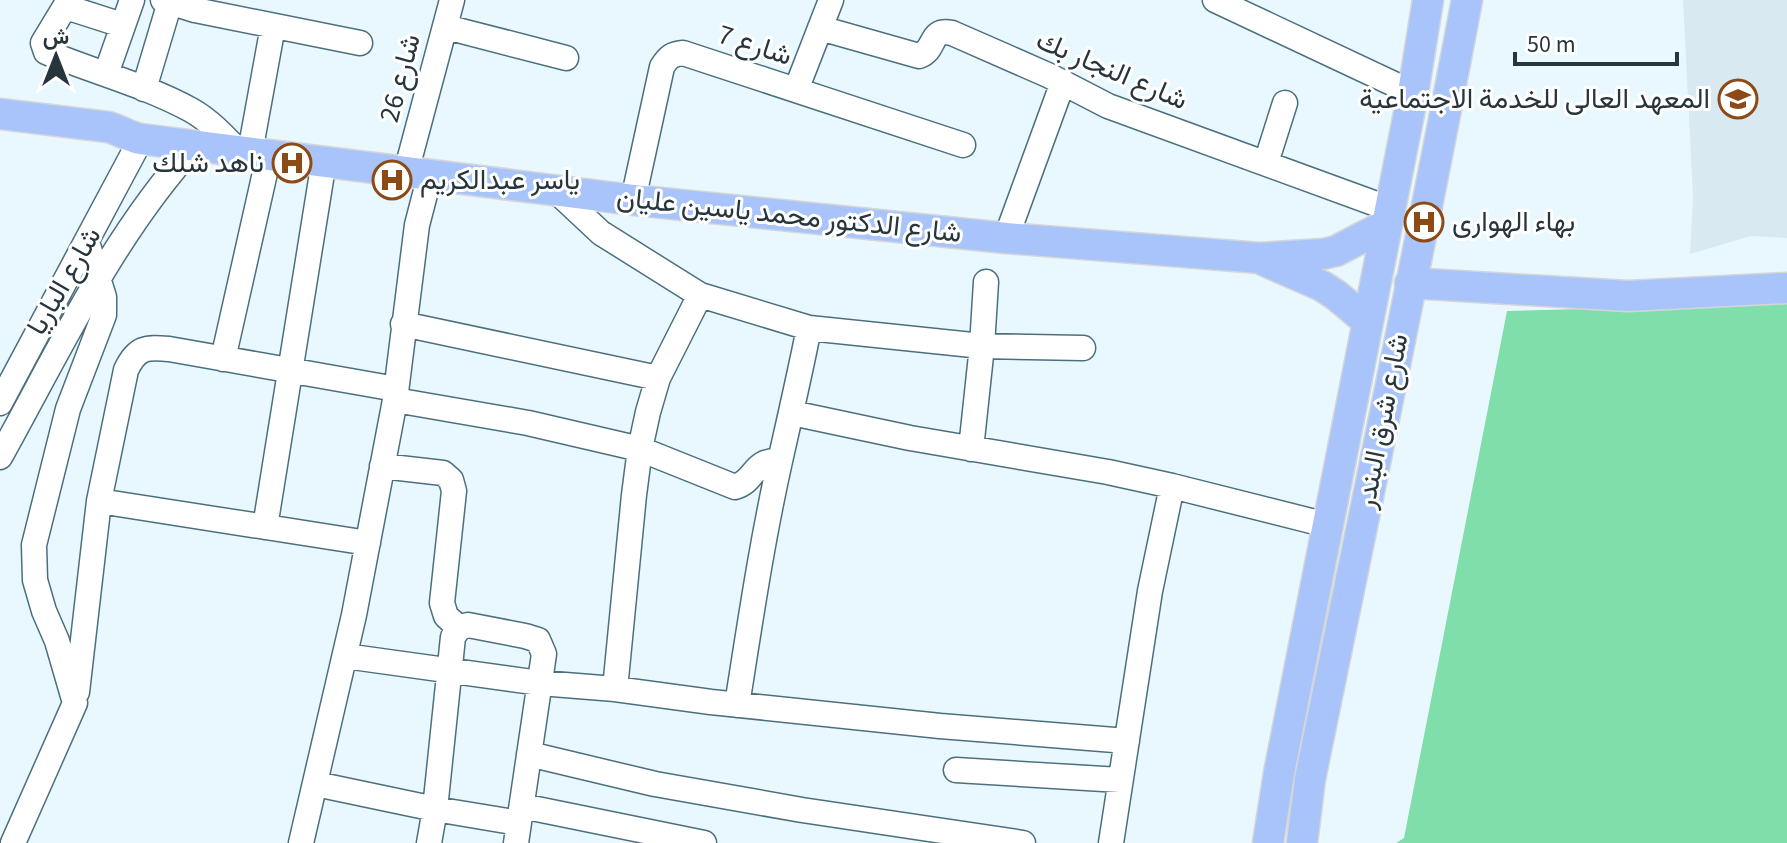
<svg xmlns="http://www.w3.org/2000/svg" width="1787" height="843" viewBox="0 0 1787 843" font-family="'Source Sans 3',Vazirmatn,sans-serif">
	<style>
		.built { fill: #d8e9f2 }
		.green { fill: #80deab }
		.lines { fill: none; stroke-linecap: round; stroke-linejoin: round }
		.minor-casing { stroke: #4c6f7e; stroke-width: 27 }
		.major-casing { stroke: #d4d7d8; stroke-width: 33 }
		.minor { stroke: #fff; stroke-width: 24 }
		.major { stroke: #a9c4fa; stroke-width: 30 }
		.labels { text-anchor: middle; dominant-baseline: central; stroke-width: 6; stroke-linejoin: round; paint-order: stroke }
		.street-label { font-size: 28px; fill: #27353c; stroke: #fff }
		.poi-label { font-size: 28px; fill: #27353c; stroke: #fff; text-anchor: end }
	</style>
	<rect width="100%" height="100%" fill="#e9f8ff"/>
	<path class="built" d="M 1683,0 L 1787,0 L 1787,238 L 1751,236 L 1690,254 L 1693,197 Z"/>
	<path class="green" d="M 1787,299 L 1787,843 L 1396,843 L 1404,838 L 1507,311 L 1741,305 Z"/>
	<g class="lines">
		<defs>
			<path id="minor" d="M 69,0 L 43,43 L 46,52 C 94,72 145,85 191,110 C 209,120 224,136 238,151
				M 163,0 L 195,10 L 360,43
				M 1215,0 L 1413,93
				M 66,7 L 122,25
				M 446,27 L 566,58
				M 820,28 L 919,56 C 937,50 928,28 952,33 L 1050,76 L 1108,106 L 1390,209
				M 106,74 L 132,0
				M 144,89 L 170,2
				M 796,90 L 831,0
				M 250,152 L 273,26
				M 1266,163 L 1285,103
				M 406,172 L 452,0
				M 555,190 L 601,233 L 700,295 L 809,328 L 982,346 L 1083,348
				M 633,200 L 662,67 C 668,57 672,54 683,53 L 963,145
				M 1006,238 L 1063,82
				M 403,324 L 658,378
				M 223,359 L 269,155
				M 395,400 L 528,423 L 640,449 L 735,487 C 756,481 752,459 780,461
				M 0,403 L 141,139
				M 792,413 L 910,438 L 1108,472 L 1172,486 L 1327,525
				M 971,449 L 982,346 L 986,282
				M 0,457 C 59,351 112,236 195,145
				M 382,466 L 443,473 L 451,480 L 454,491 L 442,603 L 446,616 L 459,628
				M 99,501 L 368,543
				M 265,527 L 324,161
				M 345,656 L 540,683 L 615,689 L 711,702 L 940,726 L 1127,741
				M 615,689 L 634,495 L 640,449 L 648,412 L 658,378 L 700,295
				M 77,692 L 99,501 L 126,370 C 137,347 146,347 169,349 L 396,389
				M 737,705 C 750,623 762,541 780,461 C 790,417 800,373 809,328
				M 529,754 L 655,784 L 802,810 L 1023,843
				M 956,770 L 1120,780
				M 316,784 L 435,809 L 519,823
				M 522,806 L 704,843
				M 13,843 L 75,703 L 57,641 L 44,611 L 35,580 L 34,545 L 68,409 L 104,315 L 104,297 L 87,242
				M 301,843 L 354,615 L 395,400 L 417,225 L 430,175
				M 429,843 L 435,809 L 453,637 L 459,628 L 468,625 L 525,636 L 538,640 L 544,654 L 516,843
				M 1111,843 L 1150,591 L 1172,486"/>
			<path id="major" d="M 0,114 L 108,127 C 120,130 129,137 141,139 L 633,200 L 1006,238 L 1260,258 L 1323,254 L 1336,251 L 1386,225
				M 1265,261 L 1322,286 L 1336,295 L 1367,321
				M 1410,283 L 1628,296 L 1787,288
				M 1268,843 L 1279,773 L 1413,93 L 1428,0
				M 1302,843 L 1310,779 C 1363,520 1418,260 1467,0"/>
		</defs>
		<use href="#minor" class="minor-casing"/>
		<use href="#major" class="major-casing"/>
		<use href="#minor" class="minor"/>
		<use href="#major" class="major"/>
	</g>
	<defs>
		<symbol id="university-ring" viewBox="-11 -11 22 22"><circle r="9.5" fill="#fff" stroke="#8b4a16" stroke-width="1.5"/><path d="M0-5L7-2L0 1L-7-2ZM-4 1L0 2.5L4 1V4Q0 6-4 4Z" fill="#8b4a16"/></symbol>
		<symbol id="hospital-ring" viewBox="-11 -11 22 22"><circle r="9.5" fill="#fff" stroke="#8b4a16" stroke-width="1.5"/><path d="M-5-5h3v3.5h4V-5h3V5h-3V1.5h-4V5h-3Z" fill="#8b4a16"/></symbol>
	</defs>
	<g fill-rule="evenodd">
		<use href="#university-ring" x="1716" y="77" width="44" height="44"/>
		<use href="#hospital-ring" x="270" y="141" width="44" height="44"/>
		<use href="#hospital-ring" x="370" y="158" width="44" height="44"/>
		<use href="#hospital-ring" x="1402" y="200" width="44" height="44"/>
	</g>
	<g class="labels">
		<g class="street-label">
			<text transform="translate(755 45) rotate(18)">شارع 7</text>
			<text transform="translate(1112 70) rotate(23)">شارع النجار بك</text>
			<text transform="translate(400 78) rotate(-75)">شارع 26</text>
			<text transform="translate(789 215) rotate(6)">شارع الدكتور محمد ياسين عليان</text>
			<text transform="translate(64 281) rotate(-60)">شارع الباريا</text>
			<text transform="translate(1382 421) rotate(-79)">شارع شرق البندر</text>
		</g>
		<g class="poi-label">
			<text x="1710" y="99">المعهد العالى للخدمة الاجتماعية</text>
			<text x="264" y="163">ناهد شلك</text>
			<text x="420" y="180" text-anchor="start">ياسر عبدالكريم</text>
			<text x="1452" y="222" text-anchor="start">بهاء الهوارى</text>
		</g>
	</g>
	<g transform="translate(56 56)" stroke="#ffffff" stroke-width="6" paint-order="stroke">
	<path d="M0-6L14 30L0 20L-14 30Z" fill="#27353c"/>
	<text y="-12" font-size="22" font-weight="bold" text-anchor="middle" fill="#27353c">ش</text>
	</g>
	<path d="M1515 52v12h162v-12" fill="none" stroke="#27353c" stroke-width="4"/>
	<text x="1527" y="52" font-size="24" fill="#27353c" stroke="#ffffff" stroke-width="6" paint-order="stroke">50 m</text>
</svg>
